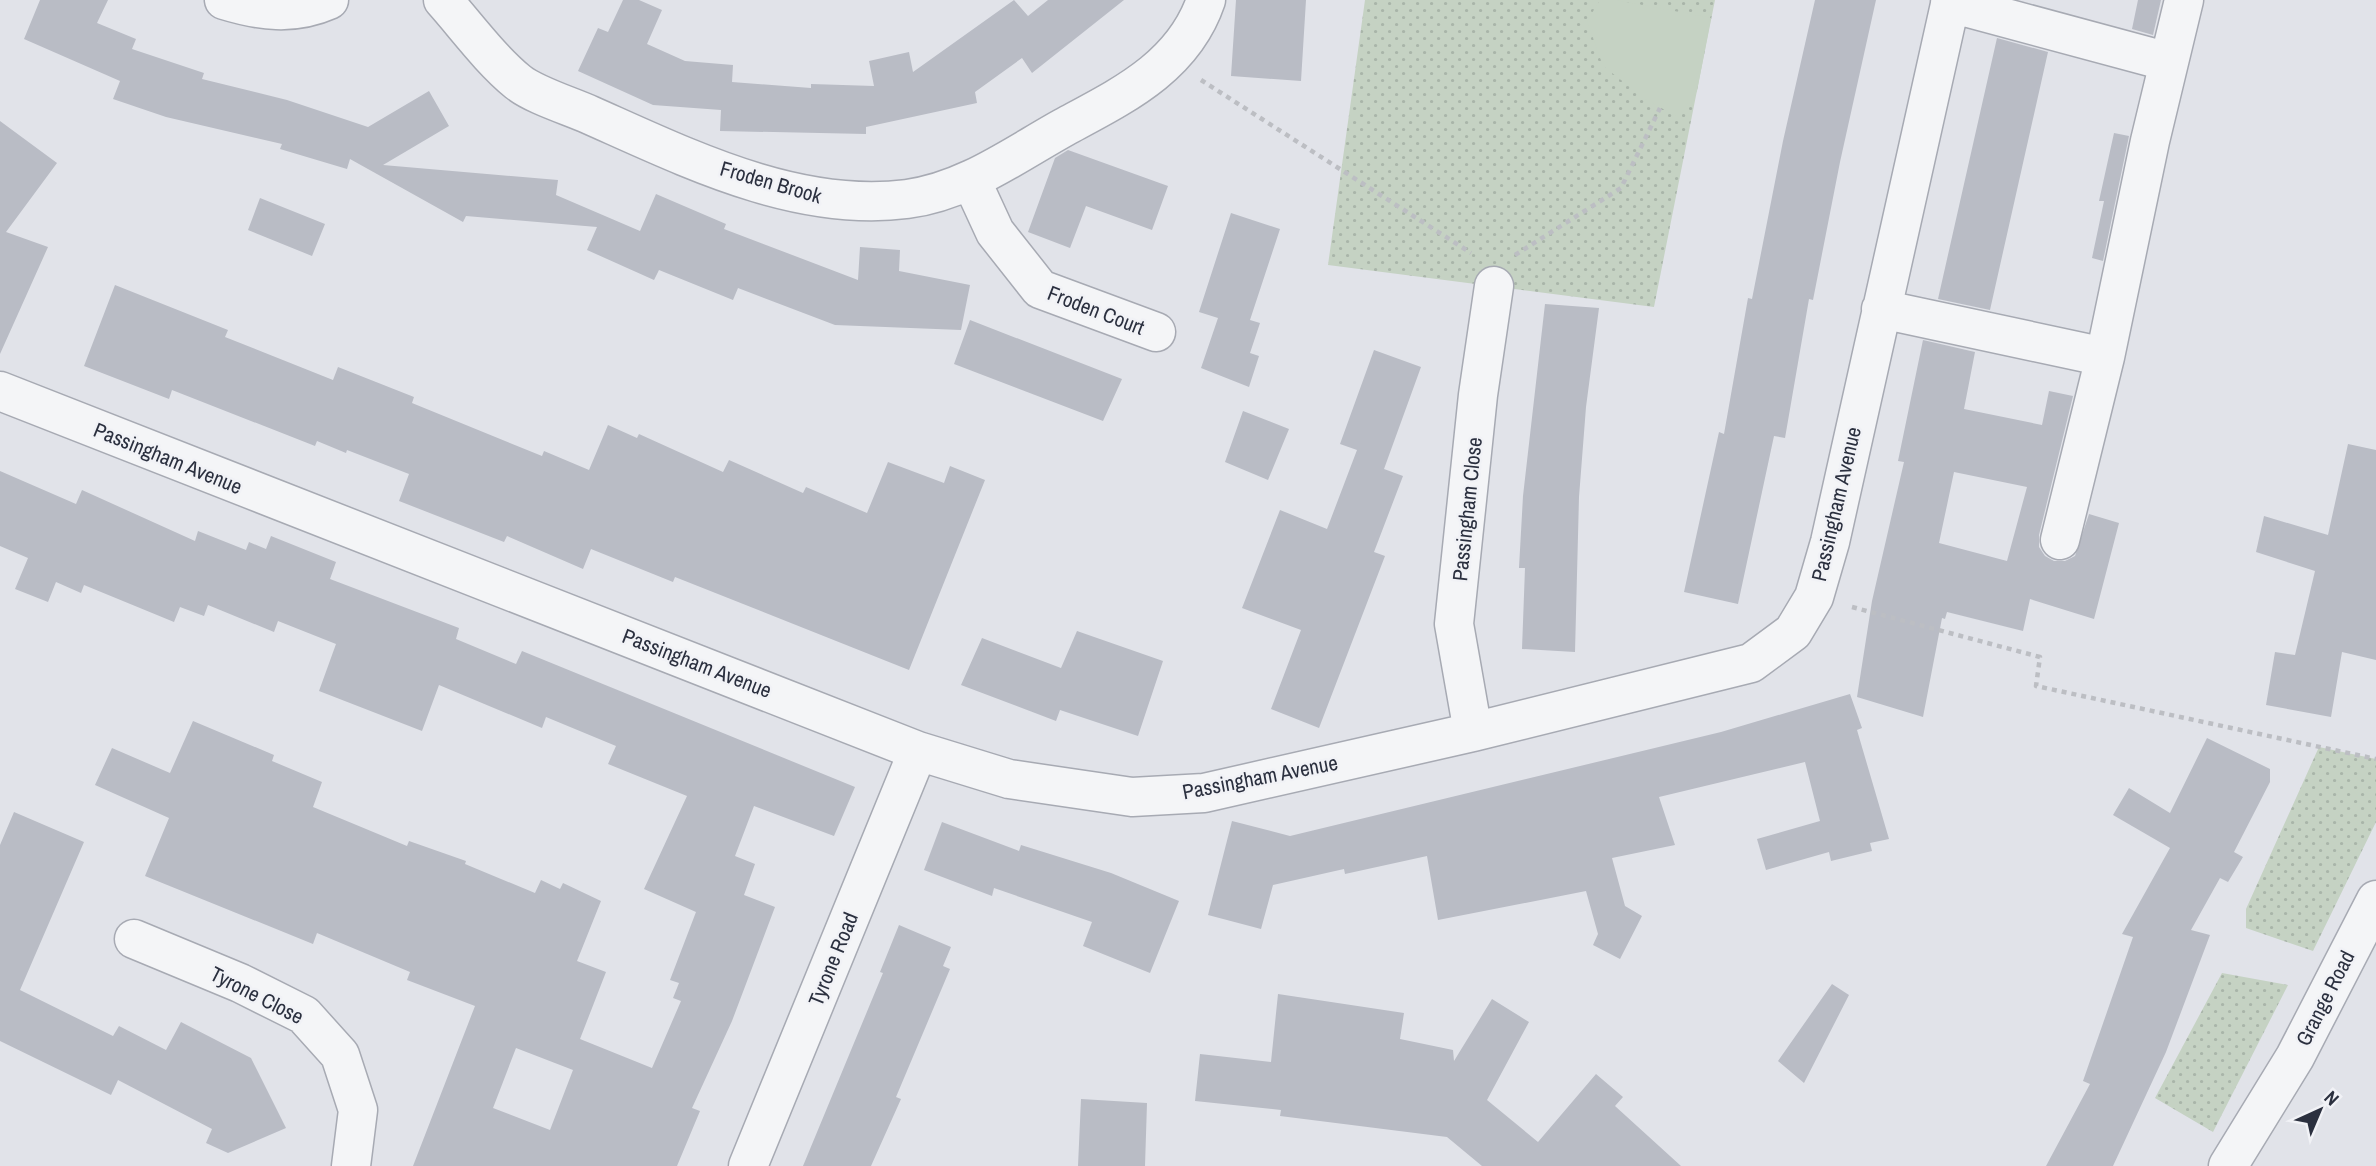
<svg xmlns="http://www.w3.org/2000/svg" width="2376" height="1166" viewBox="0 0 2376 1166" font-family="'Archivo Narrow',sans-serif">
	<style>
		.grass { fill: url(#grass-dots) }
		.green { fill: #c5d2c3 }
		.building { fill: #b9bcc5; fill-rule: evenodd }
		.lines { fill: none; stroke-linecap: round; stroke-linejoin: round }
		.minor-casing { stroke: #a7aab3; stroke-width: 41 }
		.path { stroke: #bcbec3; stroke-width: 4.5; stroke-dasharray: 5 5; stroke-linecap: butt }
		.minor { stroke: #f4f5f7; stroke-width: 38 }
		.labels { text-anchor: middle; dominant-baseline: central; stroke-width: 5; stroke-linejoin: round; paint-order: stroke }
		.street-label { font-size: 21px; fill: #2b303f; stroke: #f1f2f6 }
	</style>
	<defs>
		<pattern id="grass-dots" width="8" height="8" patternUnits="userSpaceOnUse" patternTransform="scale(1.75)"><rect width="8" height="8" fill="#c5d2c3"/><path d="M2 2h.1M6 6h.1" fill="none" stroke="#a9b5a9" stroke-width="1.8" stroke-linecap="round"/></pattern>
	</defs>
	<rect width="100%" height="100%" fill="#e1e3e9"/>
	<path class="grass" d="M 1365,0 L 1715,0 L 1654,307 L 1328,265 Z
		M 2319,747 L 2376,759 L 2376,822 L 2313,951 L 2246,928 L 2246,909 Z
		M 2222,973 L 2288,985 L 2213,1132 L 2155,1098 Z"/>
	<path class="green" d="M 1600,0 L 1616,0 L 1711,18 L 1697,91 L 1677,117 L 1644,98 L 1603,66 L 1587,21 Z"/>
	<path class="building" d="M 40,0 L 108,0 L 97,23 L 136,39 L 132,49 L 204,73 L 202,79 L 287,100 L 368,127 L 429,91 L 449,126 L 383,165 L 558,180 L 556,195 L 640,231 L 656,194 L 726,224 L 724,229 L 858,280 L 860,247 L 900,250 L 899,271 L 970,285 L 961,330 L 835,325 L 738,288 L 733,300 L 659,270 L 654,280 L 587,250 L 597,227 L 466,216 L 463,222 L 350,159 L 347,169 L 280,149 L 282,144 L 166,117 L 113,99 L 120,81 L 24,39 Z
		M 623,0 L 639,0 L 662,10 L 647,44 L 685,61 L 733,65 L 732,82 L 811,88 L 811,84 L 874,86 L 869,61 L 909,52 L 913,72 L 1014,0 L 1028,16 L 1048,0 L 1124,0 L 1032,73 L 1022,58 L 975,92 L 977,103 L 866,127 L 866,134 L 720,131 L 721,110 L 653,105 L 578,71 L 598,28 L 608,32 Z
		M 1236,0 L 1306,0 L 1301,81 L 1231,76 Z
		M 1815,0 L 1876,0 L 1840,162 L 1813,300 L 1809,299 L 1785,438 L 1774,436 L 1738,604 L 1684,592 L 1719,432 L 1724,434 L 1748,298 L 1752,299 L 1783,141 Z
		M 2138,0 L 2161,0 L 2153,35 L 2132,29 Z
		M 1997,38 L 2048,52 L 1990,310 L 1938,299 Z
		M 0,121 L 57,163 L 6,232 L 48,247 L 0,354 Z
		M 2114,133 L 2129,136 L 2103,261 L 2092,258 L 2104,201 L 2099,201 Z
		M 1068,150 L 1168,186 L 1152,230 L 1086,206 L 1070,248 L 1028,232 L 1055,158 Z
		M 260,198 L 325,224 L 312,256 L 248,230 Z
		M 1231,213 L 1280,229 L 1250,320 L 1260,323 L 1250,353 L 1259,356 L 1249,387 L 1201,368 L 1218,318 L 1199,312 Z
		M 115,285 L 228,330 L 225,337 L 333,380 L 338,367 L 414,397 L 412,403 L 542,456 L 544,451 L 589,470 L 608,425 L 637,438 L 639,434 L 723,472 L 729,460 L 803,493 L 806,487 L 867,513 L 888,462 L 944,483 L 950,466 L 985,480 L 909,670 L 675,577 L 673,582 L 591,549 L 583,569 L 507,536 L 504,542 L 399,501 L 409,474 L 347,450 L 346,453 L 317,441 L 315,446 L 172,390 L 169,399 L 84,366 Z
		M 1545,304 L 1599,308 L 1586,407 L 1579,497 L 1575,652 L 1522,649 L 1525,568 L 1519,568 L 1523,496 Z
		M 970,320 L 1122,379 L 1103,421 L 954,364 Z
		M 1923,340 L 1975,352 L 1964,409 L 2042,425 L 2049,391 L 2073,396 L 2039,535 L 2039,547 L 2045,556 L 2054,561 L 2065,561 L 2075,556 L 2089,514 L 2119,523 L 2094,619 L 2030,599 L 2023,631 L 1947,612 L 1945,619 L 1942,618 L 1923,717 L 1857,697 L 1872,601 L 1904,462 L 1898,461 ZM 1954,472 L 2027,487 L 2007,561 L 1939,543 Z
		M 1374,350 L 1421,367 L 1384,469 L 1403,476 L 1374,552 L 1385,556 L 1319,728 L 1271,709 L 1301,630 L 1242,608 L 1280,510 L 1327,529 L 1357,450 L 1340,444 Z
		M 1243,411 L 1289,429 L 1268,480 L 1225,462 Z
		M 2348,444 L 2376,450 L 2376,660 L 2342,652 L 2331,717 L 2266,705 L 2275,652 L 2295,655 L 2315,571 L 2256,552 L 2264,516 L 2328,535 Z
		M 0,471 L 76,504 L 82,490 L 195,541 L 198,531 L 246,550 L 249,542 L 266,549 L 271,536 L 336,562 L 330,579 L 459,628 L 456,639 L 516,664 L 522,651 L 855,787 L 834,836 L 754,806 L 735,856 L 755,864 L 744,895 L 775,907 L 732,1021 L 692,1108 L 700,1111 L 677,1166 L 413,1166 L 475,1006 L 407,980 L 410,972 L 317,933 L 313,944 L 145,876 L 169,818 L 95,785 L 112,748 L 170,773 L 193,721 L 274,755 L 272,761 L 322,782 L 313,807 L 407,846 L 409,841 L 466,861 L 465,864 L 535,893 L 541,880 L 560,889 L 563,883 L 601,901 L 577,961 L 606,972 L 580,1039 L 652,1068 L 681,1001 L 673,998 L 679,983 L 670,980 L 696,912 L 644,889 L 687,796 L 608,764 L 616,746 L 546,717 L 542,728 L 439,685 L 422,731 L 319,691 L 336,644 L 278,621 L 274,632 L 208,605 L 204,616 L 180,607 L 174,622 L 84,585 L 81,593 L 56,582 L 48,602 L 15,589 L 28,558 L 0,546 ZM 516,1048 L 573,1070 L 550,1130 L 493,1108 Z
		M 1077,631 L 1163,661 L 1138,736 L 1060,710 L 1056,721 L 961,685 L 982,638 L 1061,668 Z
		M 1850,694 L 1862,728 L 1857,730 L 1889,839 L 1870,843 L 1872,851 L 1831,861 L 1829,852 L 1766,870 L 1757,839 L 1820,821 L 1805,762 L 1659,797 L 1675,845 L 1612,858 L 1625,906 L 1642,916 L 1620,959 L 1593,945 L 1598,934 L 1586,891 L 1438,920 L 1427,856 L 1345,874 L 1344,869 L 1273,885 L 1261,929 L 1208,915 L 1232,821 L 1290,836 L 1721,732 Z
		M 2207,738 L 2270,769 L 2270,782 L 2234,852 L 2243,857 L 2228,882 L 2220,878 L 2191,930 L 2210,935 L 2166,1052 L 2113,1166 L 2046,1166 L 2090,1084 L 2083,1081 L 2133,937 L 2122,934 L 2170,848 L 2113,815 L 2129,788 L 2170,813 Z
		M 14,812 L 84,842 L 20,990 L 113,1036 L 119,1026 L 166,1050 L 181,1022 L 251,1058 L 286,1128 L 228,1153 L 206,1143 L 212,1129 L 118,1080 L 111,1095 L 0,1041 L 0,845 Z
		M 942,822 L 1019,851 L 1021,845 L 1111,873 L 1179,901 L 1150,973 L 1083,946 L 1092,922 L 994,888 L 992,896 L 924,870 Z
		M 899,925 L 951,947 L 943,966 L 950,969 L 896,1097 L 901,1099 L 871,1166 L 803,1166 L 883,973 L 880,972 Z
		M 1832,984 L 1849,995 L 1804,1083 L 1778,1061 Z
		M 1278,994 L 1404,1013 L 1400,1039 L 1453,1050 L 1454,1061 L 1492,999 L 1529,1022 L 1487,1100 L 1538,1142 L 1596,1074 L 1623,1097 L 1615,1106 L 1681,1166 L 1482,1166 L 1447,1137 L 1280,1116 L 1281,1110 L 1195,1101 L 1200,1054 L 1271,1062 Z
		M 1081,1099 L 1147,1103 L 1145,1166 L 1078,1166 Z"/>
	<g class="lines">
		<defs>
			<path id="minor" d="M 224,0 C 260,11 293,16 329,0
				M 443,0 C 467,27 490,59 518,82 C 534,95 570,106 590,115 C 689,159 797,213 907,199 C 968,191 1018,152 1070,124 C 1126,94 1184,65 1206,0
				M 1950,3 L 2169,62
				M 971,180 L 995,232 L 1040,289 L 1156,332
				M 1881,309 L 2105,357
				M 0,391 L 918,751 L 1009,779 L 1132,797 L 1204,793 L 1473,732 L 1751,663 L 1793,632 L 1814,597 L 1830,542 L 1951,0
				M 2060,540 L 2105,357 L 2150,141 L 2184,0
				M 1473,732 L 1454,624 L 1478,395 L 1494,286
				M 134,939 L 240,983 L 304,1015 L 340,1055 L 358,1110 L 351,1166
				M 748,1166 L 918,751
				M 2228,1166 L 2295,1057 L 2376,900"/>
		</defs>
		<use href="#minor" class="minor-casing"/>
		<path class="path" d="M 1201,80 L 1471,253
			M 1515,255 L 1621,188 L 1660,108
			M 1852,607 L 2040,657 L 2036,686 L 2376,759"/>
		<use href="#minor" class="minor"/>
	</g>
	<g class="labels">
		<g class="street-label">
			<text transform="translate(771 182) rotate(16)">Froden Brook</text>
			<text transform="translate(1096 310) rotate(21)">Froden Court</text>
			<text transform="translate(168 458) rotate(22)">Passingham Avenue</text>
			<text transform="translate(1836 504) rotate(-77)">Passingham Avenue</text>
			<text transform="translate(1467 509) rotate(-84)">Passingham Close</text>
			<text transform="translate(697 663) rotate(21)">Passingham Avenue</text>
			<text transform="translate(1260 777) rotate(-11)">Passingham Avenue</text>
			<text transform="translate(833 959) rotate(-68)">Tyrone Road</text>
			<text transform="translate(257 995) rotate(27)">Tyrone Close</text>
			<text transform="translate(2325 998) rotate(-63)">Grange Road</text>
		</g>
	</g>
	<g transform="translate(2320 1110) rotate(44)" stroke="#f1f2f6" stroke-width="5" paint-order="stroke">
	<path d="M0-5L12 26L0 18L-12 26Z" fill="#2b303f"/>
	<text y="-10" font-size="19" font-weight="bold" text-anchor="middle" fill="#2b303f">N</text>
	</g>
</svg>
